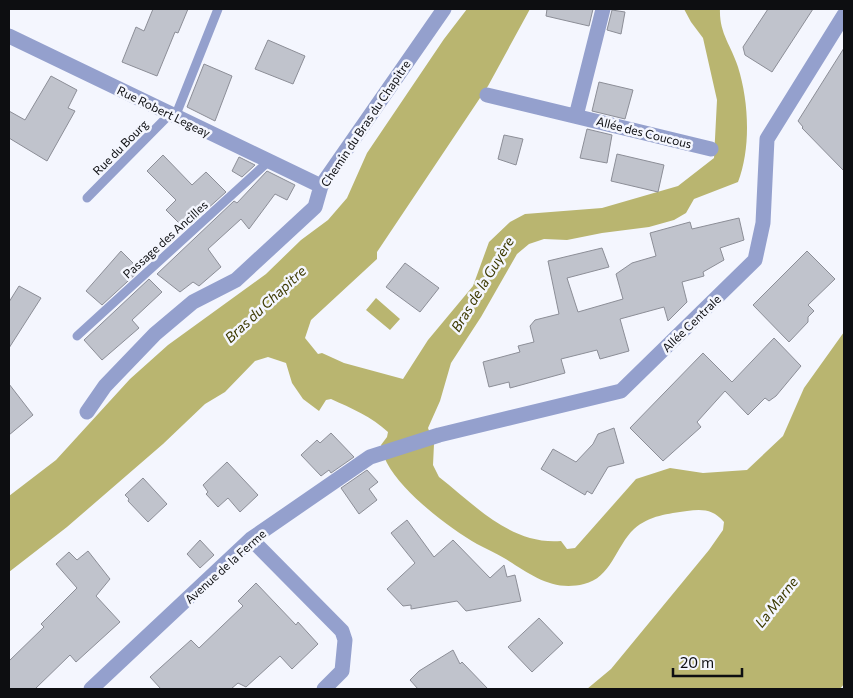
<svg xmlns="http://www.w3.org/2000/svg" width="853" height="698" viewBox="0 0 853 698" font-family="Commissioner,sans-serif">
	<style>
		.water { fill: #b9b570 }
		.building { fill: #c0c3cc; stroke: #8c8e97 }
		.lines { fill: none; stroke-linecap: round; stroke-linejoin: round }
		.lane { stroke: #94a0cd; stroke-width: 9 }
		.street { stroke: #94a0cd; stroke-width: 15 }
		.labels { text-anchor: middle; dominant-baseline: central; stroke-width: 5; stroke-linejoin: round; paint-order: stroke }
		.street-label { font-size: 12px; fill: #0d0e11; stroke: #f4f6fe }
		.water-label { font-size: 14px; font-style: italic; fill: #3d3a00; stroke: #f4f6fe }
	</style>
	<rect width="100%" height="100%" fill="#f4f6fe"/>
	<path class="water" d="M 467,9 L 530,9 L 488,86 L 377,252 L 377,259 L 311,320 L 305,338 L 318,354 L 322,353 L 344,363 L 403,379 L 428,340 L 473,286 L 489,242 L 510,222 L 525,214 L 602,208 L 678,186 L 714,158 L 717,100 L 703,38 L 691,22 L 684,9 L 720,9 C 719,33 731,45 738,67 C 749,102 751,148 738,182 L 694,199 L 686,213 L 674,220 L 649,227 L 602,233 L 567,240 L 544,239 L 529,244 L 517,254 L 481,317 L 451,363 L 440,401 L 428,428 L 434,444 L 433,465 L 439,477 C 476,506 511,545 561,541 L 567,549 L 575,548 L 636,479 L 670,468 L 703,473 L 747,470 L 783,436 L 804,388 L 844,332 L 844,684 L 840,689 L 587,689 L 611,669 L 709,550 L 723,530 L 724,522 C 713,509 702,509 687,511 C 668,514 650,515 634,529 C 616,546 611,578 584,584 C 552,592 530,574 504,558 C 496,553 486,549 477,544 C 449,528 402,492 387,463 C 384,458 383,451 381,445 L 387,437 L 388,432 C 372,417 351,408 331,399 L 326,400 L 319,411 L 303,399 L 292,383 L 286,363 L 268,357 L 255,361 L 225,392 L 205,404 L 163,444 L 67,527 L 9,572 L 9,496 L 56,460 L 130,379 L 168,345 L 266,274 L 301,240 L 328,220 L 347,198 L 367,153 L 444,39 Z
		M 376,298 L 400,319 L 390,330 L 366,310 Z"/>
	<path class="building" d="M 153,9 L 188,9 L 178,33 L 175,32 L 157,76 L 122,62 L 136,27 L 144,31 Z
		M 547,9 L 593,9 L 589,26 L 546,16 Z
		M 768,9 L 813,9 L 772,72 L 745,55 L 743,47 Z
		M 612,10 L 625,12 L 621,34 L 607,30 Z
		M 268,40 L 305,56 L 293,84 L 255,69 Z
		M 844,48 L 844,171 L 802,128 L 803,127 L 798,121 Z
		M 204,64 L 232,76 L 215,121 L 187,107 Z
		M 51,76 L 77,90 L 68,108 L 75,111 L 47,161 L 9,138 L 9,111 L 25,120 Z
		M 599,82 L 633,90 L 625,119 L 592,111 Z
		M 587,129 L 612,135 L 607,163 L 580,158 Z
		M 504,135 L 523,139 L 516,165 L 498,159 Z
		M 617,154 L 664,165 L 658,192 L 611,181 Z
		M 163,155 L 192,185 L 206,172 L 226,192 L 185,229 L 166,210 L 176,200 L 147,171 Z
		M 239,157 L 255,165 L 242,177 L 232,171 Z
		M 267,171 L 295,185 L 287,200 L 275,194 L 249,229 L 241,219 L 208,249 L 221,267 L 199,286 L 193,282 L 180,292 L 157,274 L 234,201 L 237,203 Z
		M 739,218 L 744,240 L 720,248 L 724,260 L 703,272 L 704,276 L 682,282 L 687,302 L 668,321 L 664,307 L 620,319 L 629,351 L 600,359 L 597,350 L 561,359 L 565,373 L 510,388 L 509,382 L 489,387 L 483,362 L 520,352 L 518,346 L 534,342 L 530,326 L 535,320 L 559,314 L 548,261 L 602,248 L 609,267 L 567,278 L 578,312 L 623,299 L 616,274 L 632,263 L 656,256 L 650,233 L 690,222 L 692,229 Z
		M 121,251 L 140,270 L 102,305 L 86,291 Z
		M 807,251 L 835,279 L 808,305 L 814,311 L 808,317 L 808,322 L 789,342 L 753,305 Z
		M 405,263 L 439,288 L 420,312 L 386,287 Z
		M 149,279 L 162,292 L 132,320 L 139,328 L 102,360 L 84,340 Z
		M 19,286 L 41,298 L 9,348 L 9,302 Z
		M 774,338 L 801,366 L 776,396 L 769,401 L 765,398 L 748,415 L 725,391 L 697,422 L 701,427 L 663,461 L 630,428 L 703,353 L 732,382 Z
		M 9,384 L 33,415 L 9,435 Z
		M 614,428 L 624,463 L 608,467 L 592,494 L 587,491 L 585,495 L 541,469 L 553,449 L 576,462 L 593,444 L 598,434 Z
		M 331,433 L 354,457 L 331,473 L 329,470 L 321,476 L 301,455 L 317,440 L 320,443 Z
		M 227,462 L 258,495 L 240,512 L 228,498 L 218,507 L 206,494 L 208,492 L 203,485 Z
		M 367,470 L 378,482 L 369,489 L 377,500 L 359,514 L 341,488 Z
		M 143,478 L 167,504 L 148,522 L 128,501 L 129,499 L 125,495 Z
		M 407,520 L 434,557 L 453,540 L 490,578 L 504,565 L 507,577 L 515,575 L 521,601 L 466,611 L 457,601 L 411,609 L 411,605 L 403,606 L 387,589 L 415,563 L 391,533 Z
		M 200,540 L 214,555 L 200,568 L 187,554 Z
		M 88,551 L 110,579 L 96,596 L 120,622 L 76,662 L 70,655 L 35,689 L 9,689 L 9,661 L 44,627 L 41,624 L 77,588 L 56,564 L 69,552 L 77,560 Z
		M 256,583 L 296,625 L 298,622 L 318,644 L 292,669 L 280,656 L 246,687 L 238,683 L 231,689 L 161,689 L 150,677 L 191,640 L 199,648 L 243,606 L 238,601 Z
		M 539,618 L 563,643 L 532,672 L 508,647 Z
		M 453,650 L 460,664 L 462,662 L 488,689 L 418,689 L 410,680 L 419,671 Z"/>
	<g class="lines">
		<path class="lane" d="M 175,117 L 218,9
			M 87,198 L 170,114
			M 77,336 L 269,161"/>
		<path class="street" d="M 9,36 L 321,186
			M 487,95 L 711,149
			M 576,116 L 603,9
			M 87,412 L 105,386 L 155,334 L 193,302 L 236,280 L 315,207 L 321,186 L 444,9
			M 251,539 L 342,631 L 345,640 L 342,671 L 324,689
			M 91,689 L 251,539 L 370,457 L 439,435 L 621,391 L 755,260 L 763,223 L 767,139 L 844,15"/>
	</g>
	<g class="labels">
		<g class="street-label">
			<text transform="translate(164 111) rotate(26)">Rue Robert Legeay</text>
			<text transform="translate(365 123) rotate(-56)">Chemin du Bras du Chapitre</text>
			<text transform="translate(644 132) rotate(14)">Allée des Coucous</text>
			<text transform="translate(120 147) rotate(-45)">Rue du Bourg</text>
			<text transform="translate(165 239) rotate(-42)">Passage des Ancilles</text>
			<text transform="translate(691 323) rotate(-44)">Allée Centrale</text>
			<text transform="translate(225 566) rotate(-42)">Avenue de la Ferme</text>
		</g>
		<g class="water-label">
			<text transform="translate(482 284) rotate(-59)">Bras de la Guyère</text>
			<text transform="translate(265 304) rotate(-43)">Bras du Chapitre</text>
			<text transform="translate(776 602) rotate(-52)">La Marne</text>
		</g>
	</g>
	<rect width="853" height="698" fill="none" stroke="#0d0e11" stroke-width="20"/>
	<path d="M673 668v8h69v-8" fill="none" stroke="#0d0e11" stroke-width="2.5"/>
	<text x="680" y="668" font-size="15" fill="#0d0e11" stroke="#f4f6fe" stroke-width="4" paint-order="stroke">20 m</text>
</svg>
